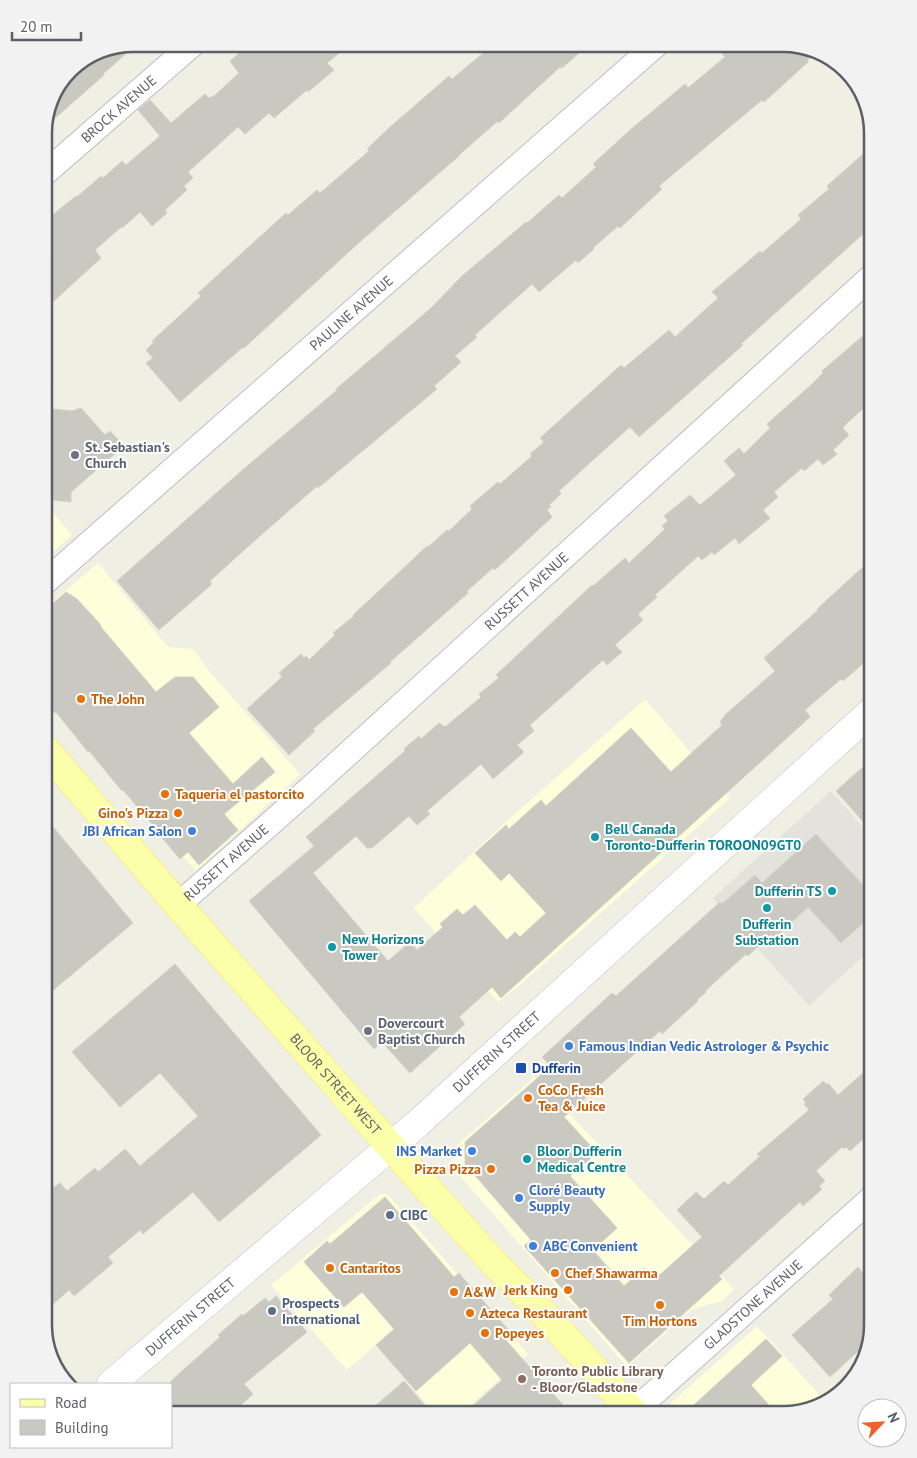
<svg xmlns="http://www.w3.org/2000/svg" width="917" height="1458" viewBox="0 0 917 1458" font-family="'PT Sans',sans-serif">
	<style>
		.commercial { fill: #fffeda }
		.industrial { fill: #e3e2dc }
		.building { fill: #cac9c1; stroke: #d4d2c2 }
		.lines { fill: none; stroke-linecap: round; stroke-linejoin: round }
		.street-casing { stroke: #bcbdc4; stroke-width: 26 }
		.secondary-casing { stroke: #bfc0c8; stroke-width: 29 }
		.primary-casing { stroke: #f7e956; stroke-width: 29 }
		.street { stroke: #fff; stroke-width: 24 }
		.secondary { stroke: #fff; stroke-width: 28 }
		.primary { stroke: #fcffaa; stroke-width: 28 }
		.worship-dot { fill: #6b7280; stroke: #fff; stroke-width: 2 }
		.food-dot { fill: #e8710a; stroke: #fff; stroke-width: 2 }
		.shop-dot { fill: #3f7fe0; stroke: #fff; stroke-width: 2 }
		.culture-dot { fill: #0f9aa8; stroke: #fff; stroke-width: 2 }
		.transit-dot { fill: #1a4fb4; stroke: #fff; stroke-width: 2 }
		.service-dot { fill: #5c6f8a; stroke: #fff; stroke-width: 2 }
		.education-dot { fill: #8d6e63; stroke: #fff; stroke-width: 2 }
		.labels { text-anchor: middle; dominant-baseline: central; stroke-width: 4; stroke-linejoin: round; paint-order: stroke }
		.street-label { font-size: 14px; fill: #5c5f66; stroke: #fff }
		.worship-label { font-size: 14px; font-weight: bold; fill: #5b616d; stroke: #fff; text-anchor: start }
		.food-label { font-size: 14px; font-weight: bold; fill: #c56008; stroke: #fff; text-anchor: start }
		.culture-label { font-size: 14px; font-weight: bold; fill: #0d838f; stroke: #fff; text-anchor: start }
		.shop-label { font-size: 14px; font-weight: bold; fill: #366cbe; stroke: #fff; text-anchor: start }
		.transit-label { font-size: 14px; font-weight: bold; fill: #164399; stroke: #fff; text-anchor: start }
		.service-label { font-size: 14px; font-weight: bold; fill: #4e5e75; stroke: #fff; text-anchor: start }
		.education-label { font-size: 14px; font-weight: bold; fill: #785e54; stroke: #fff; text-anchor: start }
		.rim { fill: none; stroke: #5c5f66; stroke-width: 2.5 }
	</style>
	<rect width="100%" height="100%" fill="#efefe4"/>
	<path class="commercial" d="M 44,502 L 72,535 L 44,560 Z
		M 98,563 L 168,647 L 193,649 L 210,672 L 300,774 L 196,871 L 44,699 L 44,609 Z
		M 645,699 L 730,798 L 520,985 L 498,1002 L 414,908 L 508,820 Z
		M 533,1075 L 734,1289 L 722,1301 L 692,1309 L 627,1367 L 453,1168 L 452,1158 L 456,1147 L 463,1140 L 530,1081 Z
		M 380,1194 L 388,1195 L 528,1354 L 460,1414 L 435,1414 L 376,1345 L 347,1370 L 271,1285 Z
		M 757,1326 L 826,1402 L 823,1405 L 783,1414 L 671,1414 L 669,1409 L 671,1403 Z"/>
	<path class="industrial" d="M 831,791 L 873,839 L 873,947 L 809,1006 L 713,898 Z"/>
	<path class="building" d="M 137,44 L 103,74 L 104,75 L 44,128 L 70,70 L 100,50 Z
		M 249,44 L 350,44 L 327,63 L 334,70 L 308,92 L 307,90 L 274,118 L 269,113 L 245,134 L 238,127 L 188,172 L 193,178 L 184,186 L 187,190 L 165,210 L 167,213 L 152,226 L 140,212 L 122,228 L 121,227 L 95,250 L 101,258 L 44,310 L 44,222 L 76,196 L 77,197 L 101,176 L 103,178 L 122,161 L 126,165 L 160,136 L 138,110 L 150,100 L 171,123 L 205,94 L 209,98 L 212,96 L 213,97 L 239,73 L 230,61 Z
		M 494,44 L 589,44 L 562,68 L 560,67 L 499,123 L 498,121 L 460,154 L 460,155 L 363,239 L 244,348 L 243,347 L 180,402 L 146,363 L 153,358 L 146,350 L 154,342 L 152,341 L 201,296 L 198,293 L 286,213 L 288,215 L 317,190 L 320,193 L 369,151 L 367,149 L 390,127 L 449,76 L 452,79 Z
		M 714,44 L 789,44 L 816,53 L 807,60 L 808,62 L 764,102 L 762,100 L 659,186 L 662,189 L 620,228 L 618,226 L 593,248 L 594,249 L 578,263 L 576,260 L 539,292 L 532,284 L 495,317 L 475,335 L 477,337 L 455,356 L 461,362 L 434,386 L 437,389 L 318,488 L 317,486 L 252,543 L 210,581 L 212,584 L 159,630 L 117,581 L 239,473 L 337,390 L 336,389 L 431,308 L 462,276 L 526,222 L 527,223 L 559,195 L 562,198 L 596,167 L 593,164 L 630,130 L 685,84 L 688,88 L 725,57 Z
		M 873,145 L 873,225 L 741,344 L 743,345 L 639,437 L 630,427 L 604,450 L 559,491 L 561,494 L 549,505 L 551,507 L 547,510 L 552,517 L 495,570 L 493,568 L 467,591 L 468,593 L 390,662 L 391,663 L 313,729 L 315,731 L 289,755 L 247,709 L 282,677 L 279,673 L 301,654 L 304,658 L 306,656 L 309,660 L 335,635 L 333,633 L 354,616 L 353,615 L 395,576 L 427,546 L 428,547 L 447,530 L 449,531 L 472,509 L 470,506 L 498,482 L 500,484 L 532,456 L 530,454 L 544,442 L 540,438 L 621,365 L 624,368 L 669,330 L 675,337 L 718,298 L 712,292 L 760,251 L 762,253 L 801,219 L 798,215 L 829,189 L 827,186 Z
		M 873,327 L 873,400 L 845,425 L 843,428 L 849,435 L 833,450 L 837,454 L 823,465 L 818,459 L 804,471 L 802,468 L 774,492 L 778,497 L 763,510 L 770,518 L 739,544 L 735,538 L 714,555 L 712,552 L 702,560 L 698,556 L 655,595 L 657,597 L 638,614 L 643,620 L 615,645 L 622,652 L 607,665 L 603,660 L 530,725 L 534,731 L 517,745 L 524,752 L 493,779 L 481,764 L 427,811 L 430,814 L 417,825 L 409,816 L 372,848 L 371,847 L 368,849 L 356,836 L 313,873 L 388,961 L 410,942 L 417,950 L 443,927 L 440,924 L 457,909 L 463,915 L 475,905 L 507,940 L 515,932 L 520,937 L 546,913 L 509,873 L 501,881 L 475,853 L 506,825 L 509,829 L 541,800 L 546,806 L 631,728 L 671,772 L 722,725 L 720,722 L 725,715 L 775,671 L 764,658 L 818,610 L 817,609 L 863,567 L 873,579 L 873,655 L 843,681 L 841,679 L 805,710 L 810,717 L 501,998 L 492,987 L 459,1017 L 465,1024 L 410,1073 L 382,1042 L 374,1049 L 249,901 L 314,846 L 306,837 L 405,751 L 404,749 L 419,736 L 421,739 L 439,723 L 445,727 L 481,697 L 479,694 L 499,678 L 496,675 L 592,585 L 593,586 L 625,558 L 629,563 L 665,529 L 662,526 L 668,521 L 664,516 L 690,495 L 700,505 L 736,475 L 724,461 L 739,448 L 744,454 L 770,428 L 767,424 L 811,385 L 823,373 L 822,371 Z
		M 44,408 L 72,411 L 81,408 L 105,435 L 110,431 L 124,446 L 71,492 L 71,502 L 44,499 Z
		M 66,592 L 77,599 L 101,625 L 100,626 L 156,692 L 175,677 L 193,677 L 219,707 L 189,733 L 233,784 L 262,757 L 275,772 L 224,814 L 238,830 L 199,865 L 188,852 L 180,859 L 151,825 L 152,824 L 123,790 L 122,791 L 89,751 L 88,752 L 56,712 L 55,713 L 44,699 L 44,611 Z
		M 873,758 L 873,833 L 836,791 Z
		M 44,816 L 133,923 L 44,998 Z
		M 816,834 L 873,896 L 873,914 L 841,943 L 808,907 L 774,938 L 771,934 L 748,956 L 746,954 L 705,991 L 706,992 L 697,1000 L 698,1001 L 662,1034 L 660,1031 L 564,1117 L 597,1153 L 570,1176 L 617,1228 L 593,1250 L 624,1286 L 644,1268 L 654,1280 L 702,1237 L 677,1210 L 696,1192 L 704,1199 L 724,1181 L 728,1185 L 760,1156 L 757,1154 L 809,1110 L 804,1104 L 806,1103 L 803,1099 L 823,1081 L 827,1085 L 828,1083 L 838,1095 L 873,1064 L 873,1130 L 850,1151 L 846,1147 L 844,1149 L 842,1147 L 816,1171 L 825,1181 L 819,1186 L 822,1189 L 803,1206 L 800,1202 L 757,1241 L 719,1276 L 722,1279 L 629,1363 L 524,1246 L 531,1240 L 465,1164 L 465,1142 L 551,1066 L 542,1057 L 612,993 L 616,996 L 720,902 L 722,904 L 755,875 L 762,883 Z
		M 175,964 L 321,1135 L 219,1222 L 193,1192 L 143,1234 L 140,1230 L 108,1257 L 113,1263 L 74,1296 L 69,1290 L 44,1312 L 44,1175 L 54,1187 L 60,1183 L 67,1191 L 95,1168 L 98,1172 L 125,1149 L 140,1166 L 198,1116 L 160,1073 L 120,1107 L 72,1052 Z
		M 385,1197 L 454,1277 L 459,1273 L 511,1333 L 505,1339 L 571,1414 L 464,1414 L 502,1380 L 470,1343 L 416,1391 L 376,1345 L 394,1329 L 362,1292 L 344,1307 L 304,1262 L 327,1241 L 330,1244 Z
		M 858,1267 L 873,1285 L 873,1325 L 868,1342 L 830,1377 L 792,1335 L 833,1299 L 829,1295 Z
		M 276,1296 L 307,1332 L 244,1384 L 253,1394 L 231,1414 L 171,1414 L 171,1381 L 220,1337 L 218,1335 L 242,1314 L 243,1316 L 265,1298 L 269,1302 Z
		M 766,1339 L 782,1356 L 751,1385 L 777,1414 L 684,1414 Z
		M 404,1381 L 432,1414 L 366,1414 Z"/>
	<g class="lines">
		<defs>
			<g id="street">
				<path id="s1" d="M 44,174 L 193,44"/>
				<path id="s2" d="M 44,583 L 657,44"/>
				<path id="s3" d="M 178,905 L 306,792 L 873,275"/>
				<path id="s4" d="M 633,1412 L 873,1197"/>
			</g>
			<g id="secondary">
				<path id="s5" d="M 111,1384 L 417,1124 L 873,710"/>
			</g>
			<g id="primary">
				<path id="s6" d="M 44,748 L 178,905 L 420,1180 L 491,1260 L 535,1304 L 635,1414"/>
			</g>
		</defs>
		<use href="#street" class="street-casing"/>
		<use href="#secondary" class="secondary-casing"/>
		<use href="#primary" class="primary-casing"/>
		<use href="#street" class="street"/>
		<use href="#secondary" class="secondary"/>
		<use href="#primary" class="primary"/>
	</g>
	<g class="worship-dot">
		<circle cx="75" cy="455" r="5"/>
		<circle cx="368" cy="1031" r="5"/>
	</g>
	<g class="food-dot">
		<circle cx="81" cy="699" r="5"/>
		<circle cx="165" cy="794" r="5"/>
		<circle cx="178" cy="813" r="5"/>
		<circle cx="528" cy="1098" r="5"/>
		<circle cx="491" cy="1169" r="5"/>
		<circle cx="330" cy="1268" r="5"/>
		<circle cx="555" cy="1273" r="5"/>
		<circle cx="568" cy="1290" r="5"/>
		<circle cx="454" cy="1292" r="5"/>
		<circle cx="660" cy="1305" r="5"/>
		<circle cx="470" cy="1313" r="5"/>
		<circle cx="485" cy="1333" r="5"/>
	</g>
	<g class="shop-dot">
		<circle cx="192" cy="831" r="5"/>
		<circle cx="569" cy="1046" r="5"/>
		<circle cx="472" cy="1151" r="5"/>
		<circle cx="519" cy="1198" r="5"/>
		<circle cx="533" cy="1246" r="5"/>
	</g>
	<g class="culture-dot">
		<circle cx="595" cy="837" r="5"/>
		<circle cx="832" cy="891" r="5"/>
		<circle cx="767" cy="908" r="5"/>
		<circle cx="332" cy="947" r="5"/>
		<circle cx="527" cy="1159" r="5"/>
	</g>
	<rect class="transit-dot" x="515" y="1062" width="12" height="12" rx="2.5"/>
	<g class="service-dot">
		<circle cx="390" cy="1215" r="5"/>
		<circle cx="272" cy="1311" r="5"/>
	</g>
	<circle class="education-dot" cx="522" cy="1379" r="5"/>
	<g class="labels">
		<g class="street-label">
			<text stroke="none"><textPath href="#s1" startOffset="99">BROCK AVENUE</textPath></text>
			<text stroke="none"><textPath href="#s2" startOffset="409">PAULINE AVENUE</textPath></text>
			<text stroke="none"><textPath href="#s3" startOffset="469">RUSSETT AVENUE</textPath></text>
			<text stroke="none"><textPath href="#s3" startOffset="64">RUSSETT AVENUE</textPath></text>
			<text stroke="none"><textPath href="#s5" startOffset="509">DUFFERIN STREET</textPath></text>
			<text stroke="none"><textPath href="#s6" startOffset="445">BLOOR STREET WEST</textPath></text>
			<text stroke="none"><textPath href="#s4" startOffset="161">GLADSTONE AVENUE</textPath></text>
			<text stroke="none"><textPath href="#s5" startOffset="104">DUFFERIN STREET</textPath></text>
		</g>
		<g class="worship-label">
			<text x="85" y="447">St. Sebastian's<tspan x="85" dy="16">Church</tspan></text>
			<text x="378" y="1023">Dovercourt<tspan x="378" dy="16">Baptist Church</tspan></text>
		</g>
		<g class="food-label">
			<text x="91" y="699">The John</text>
			<text x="175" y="794">Taqueria el pastorcito</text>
			<text x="168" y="813" text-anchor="end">Gino's Pizza</text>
			<text x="538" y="1090">CoCo Fresh<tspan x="538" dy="16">Tea &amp; Juice</tspan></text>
			<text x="481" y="1169" text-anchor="end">Pizza Pizza</text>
			<text x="340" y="1268">Cantaritos</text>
			<text x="565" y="1273">Chef Shawarma</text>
			<text x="558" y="1290" text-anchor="end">Jerk King</text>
			<text x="464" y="1292">A&amp;W</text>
			<text x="480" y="1313">Azteca Restaurant</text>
			<text x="660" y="1321" text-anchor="middle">Tim Hortons</text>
			<text x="495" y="1333">Popeyes</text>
		</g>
		<g class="culture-label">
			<text x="605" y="829">Bell Canada<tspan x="605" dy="16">Toronto-Dufferin TOROON09GT0</tspan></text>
			<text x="822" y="891" text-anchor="end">Dufferin TS</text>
			<text x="767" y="924" text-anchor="middle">Dufferin<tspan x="767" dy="16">Substation</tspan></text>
			<text x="342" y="939">New Horizons<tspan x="342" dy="16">Tower</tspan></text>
			<text x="537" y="1151">Bloor Dufferin<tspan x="537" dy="16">Medical Centre</tspan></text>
		</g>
		<g class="shop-label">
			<text x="182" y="831" text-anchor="end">JBI African Salon</text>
			<text x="579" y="1046">Famous Indian Vedic Astrologer &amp; Psychic</text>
			<text x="462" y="1151" text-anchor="end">INS Market</text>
			<text x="529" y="1190">Cloré Beauty<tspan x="529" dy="16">Supply</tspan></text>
			<text x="543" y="1246">ABC Convenient</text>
		</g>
		<g class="transit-label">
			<text x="532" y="1068">Dufferin</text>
		</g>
		<g class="service-label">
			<text x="400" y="1215">CIBC</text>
			<text x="282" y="1303">Prospects<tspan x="282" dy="16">International</tspan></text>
		</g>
		<g class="education-label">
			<text x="532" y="1371">Toronto Public Library<tspan x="532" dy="16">- Bloor/Gladstone</tspan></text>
		</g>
	</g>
	<path d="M0 0H917V1458H0ZM133 52H783A81 81 0 0 1 864 133V1325A81 81 0 0 1 783 1406H133A81 81 0 0 1 52 1325V133A81 81 0 0 1 133 52Z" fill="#f2f2f3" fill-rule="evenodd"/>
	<path class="rim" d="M133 52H783A81 81 0 0 1 864 133V1325A81 81 0 0 1 783 1406H133A81 81 0 0 1 52 1325V133A81 81 0 0 1 133 52Z"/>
	<rect x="10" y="1383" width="162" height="65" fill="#ffffff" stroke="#bebfc2"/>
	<rect x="20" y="1399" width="25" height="8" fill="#fcffaa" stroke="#bebfc2"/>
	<text x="55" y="1408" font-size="15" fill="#5c5f66">Road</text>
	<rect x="20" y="1420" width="25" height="15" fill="#cac9c1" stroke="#bebfc2"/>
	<text x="55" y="1433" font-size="15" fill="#5c5f66">Building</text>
	<g transform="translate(882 1423) rotate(65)"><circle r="24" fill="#ffffff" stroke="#bebfc2"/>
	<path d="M0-4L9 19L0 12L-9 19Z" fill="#f0602a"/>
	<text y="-8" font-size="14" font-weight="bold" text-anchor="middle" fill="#5c5f66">N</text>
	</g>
	<path d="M12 32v8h69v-8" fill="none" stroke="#5c5f66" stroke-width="2.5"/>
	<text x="20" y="32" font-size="15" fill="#5c5f66" stroke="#ffffff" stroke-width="4" paint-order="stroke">20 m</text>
</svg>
